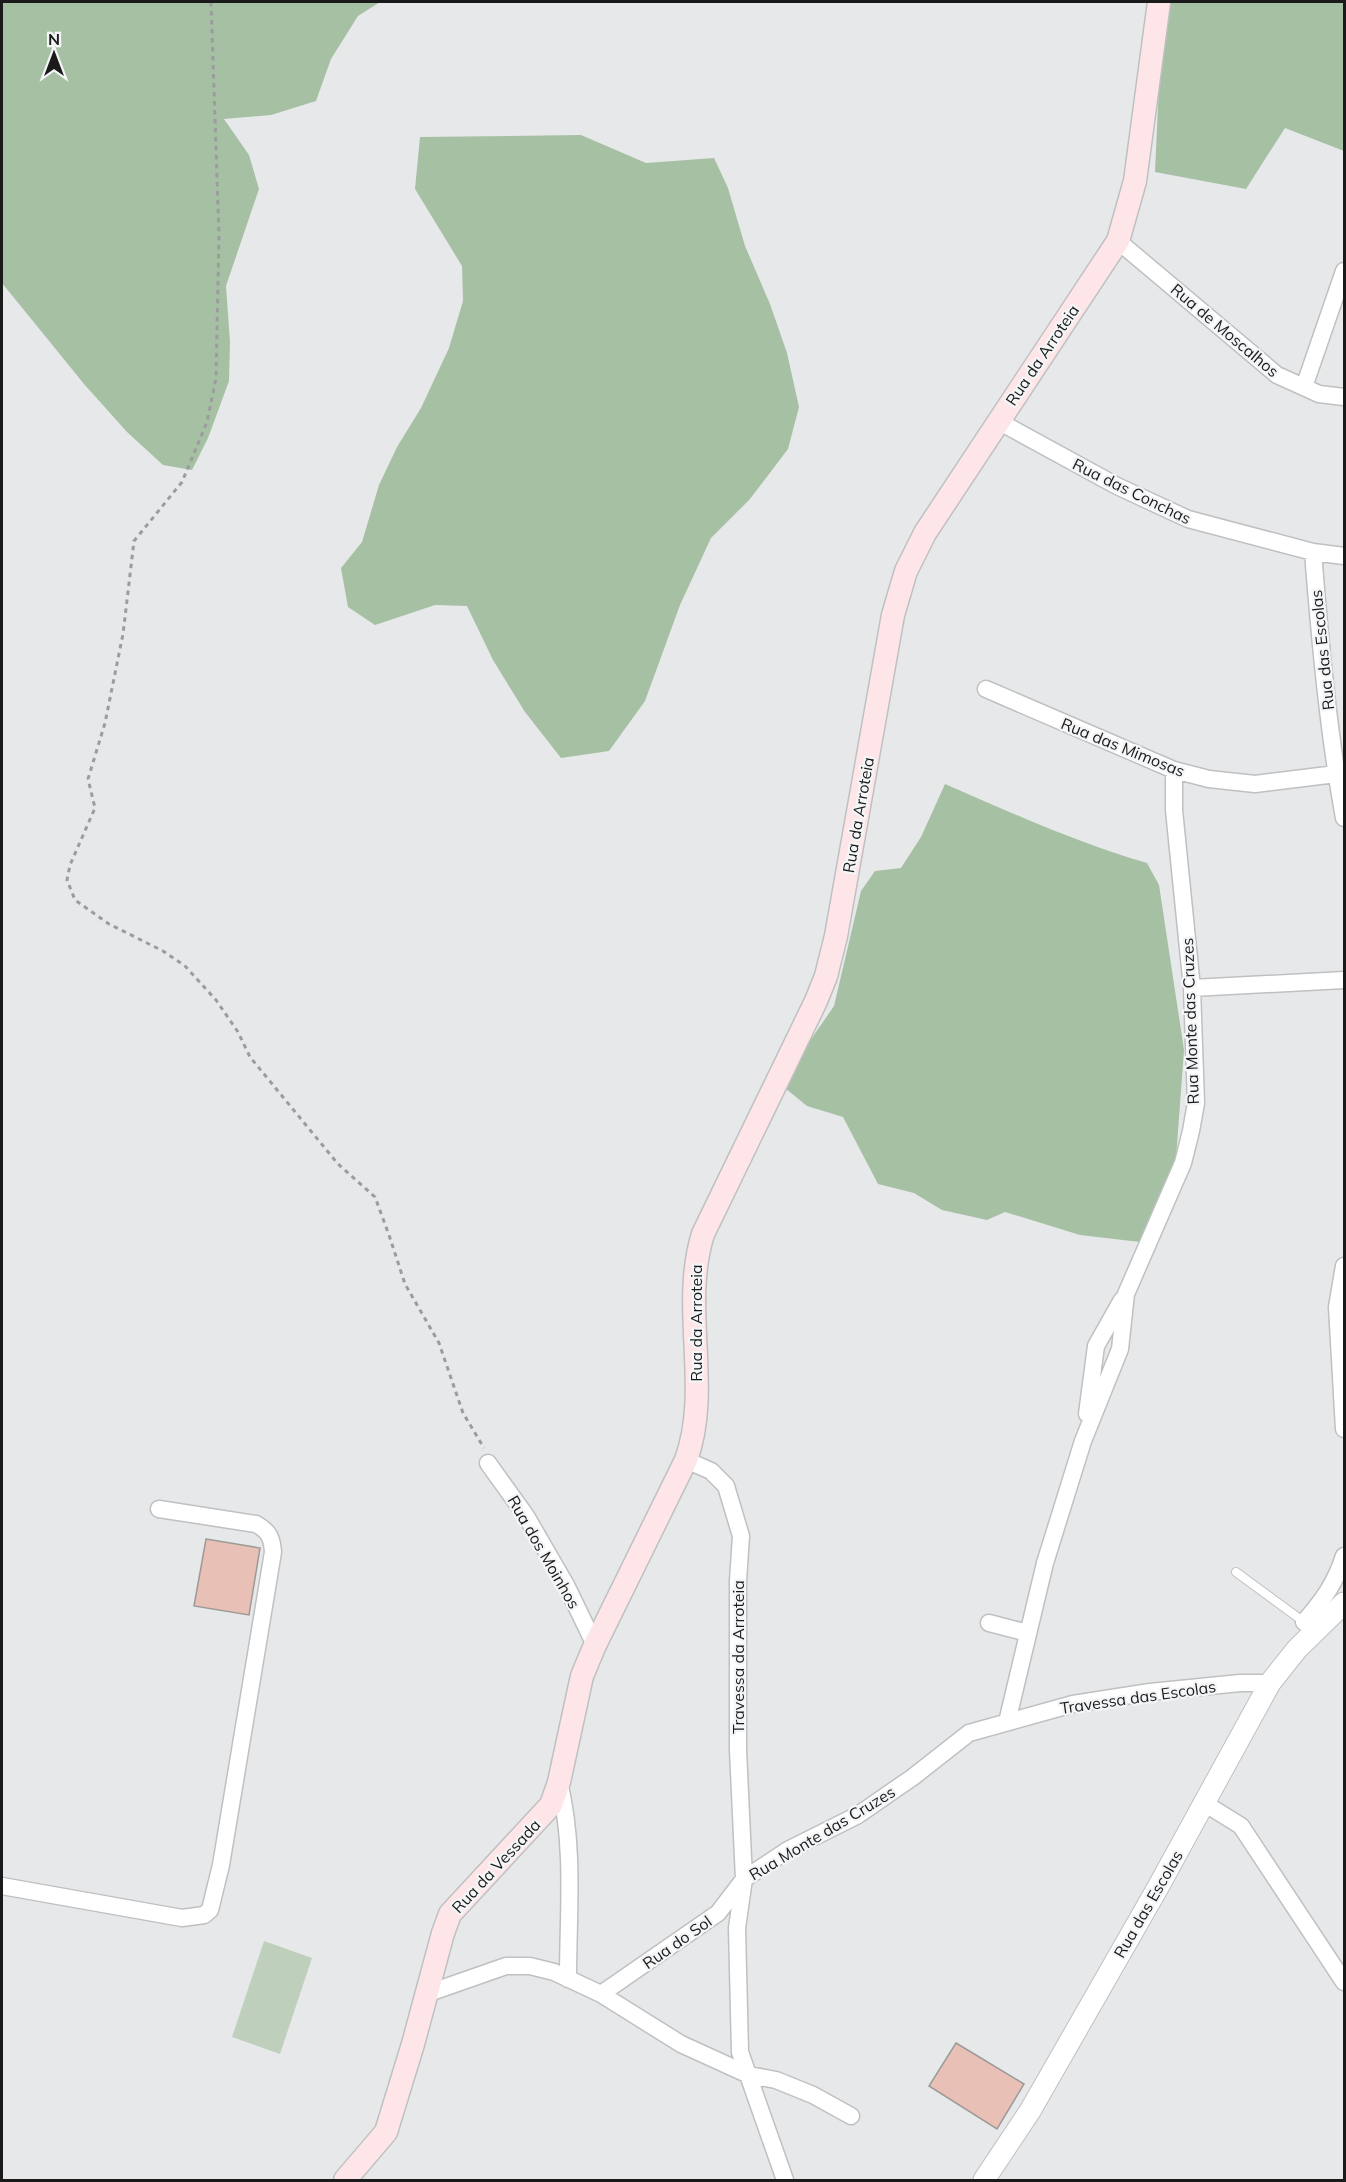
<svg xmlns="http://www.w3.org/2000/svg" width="1346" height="2182" viewBox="0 0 1346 2182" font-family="Mulish,sans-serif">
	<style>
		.green { fill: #bed0bc }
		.forest { fill: #a6c0a3 }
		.building { fill: #e9c0b5; stroke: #9c9a99; stroke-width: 1.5 }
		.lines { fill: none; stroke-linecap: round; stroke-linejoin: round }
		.service-casing { stroke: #bfc0c2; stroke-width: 10 }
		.minor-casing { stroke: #bfc0c2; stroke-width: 19 }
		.tertiary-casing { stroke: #bfc0c2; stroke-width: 23 }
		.secondary-casing { stroke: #bfc0c2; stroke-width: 25 }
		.path { stroke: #9b9c9d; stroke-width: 3; stroke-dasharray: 4.5 4.5; stroke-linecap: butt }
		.service { stroke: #fff; stroke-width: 8 }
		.minor { stroke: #fff; stroke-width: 16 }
		.tertiary { stroke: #fff; stroke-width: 21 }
		.secondary { stroke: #fee6e8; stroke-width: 22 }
		.labels { text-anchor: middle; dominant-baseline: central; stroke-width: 4.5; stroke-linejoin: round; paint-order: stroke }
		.street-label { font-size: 16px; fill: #1a1a1b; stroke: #f4f5f7 }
	</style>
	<rect width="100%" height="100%" fill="#e7e8ea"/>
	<path class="green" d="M 264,1941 L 312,1958 L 280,2054 L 232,2037 Z"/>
	<path class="forest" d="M 2,2 L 380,2 L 358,16 L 331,59 L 316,101 L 271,115 L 224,119 L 249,155 L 259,189 L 226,286 L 230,342 L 229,381 L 208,438 L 192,470 L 163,465 L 127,432 L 84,384 L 2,283 Z
		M 1168,2 L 1344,2 L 1344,151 L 1285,128 L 1246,189 L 1155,172 L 1160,62 Z
		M 581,135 L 646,163 L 714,158 L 728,188 L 745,246 L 770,304 L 787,353 L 799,407 L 788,449 L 750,499 L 711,538 L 680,605 L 645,701 L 609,751 L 561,758 L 525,712 L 493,660 L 467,606 L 435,605 L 375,625 L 348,607 L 341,568 L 362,542 L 379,485 L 397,447 L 421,408 L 449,348 L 463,301 L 462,266 L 415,189 L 420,137 Z
		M 945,784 C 1012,813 1077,843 1147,863 L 1159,885 L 1184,1050 L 1175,1172 L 1140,1242 L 1080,1235 L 1005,1212 L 987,1220 L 942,1210 L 914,1193 L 878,1184 L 843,1117 L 807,1106 L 780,1084 L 834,1006 L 861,891 L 875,871 L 901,868 L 921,837 Z"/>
	<path class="building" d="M 206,1539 L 260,1548 L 249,1615 L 194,1606 Z
		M 956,2043 L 1024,2084 L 997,2129 L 929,2086 Z"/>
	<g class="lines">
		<defs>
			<path id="service" d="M 1236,1572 L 1304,1622"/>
			<path id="minor" d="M 1118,241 L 1277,375 L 1319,394 L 1344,397
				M 1304,387 L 1344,271
				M 998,421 L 1117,486 L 1188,519 L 1313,552 L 1344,556
				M 1313,552 C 1320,641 1328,730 1344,818
				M 986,689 L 1174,770 L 1209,779 L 1255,784 L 1336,774
				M 1192,988 L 1344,980
				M 1344,1266 L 1337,1307 L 1344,1429
				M 1087,1414 L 1096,1346 L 1122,1300
				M 686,1460 L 711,1471 L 726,1486 L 741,1536 L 738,1581 L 738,1750 L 744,1879 L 737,1928 L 740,2052 L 785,2180
				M 488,1463 L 526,1516 L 566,1585 L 595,1645
				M 989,1623 L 1028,1633
				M 1316,1631 L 1304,1622 C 1323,1600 1335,1584 1344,1556
				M 1007,1722 L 1045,1563 L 1083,1441 L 1120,1349 L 1126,1294 L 1183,1163 L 1191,1131 L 1196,1103 L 1192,988 L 1174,810 L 1174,770
				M 559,1782 C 575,1847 568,1913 568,1979
				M 1204,1803 L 1241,1826 L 1344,1982
				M 2,1886 L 182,1918 L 204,1915 L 210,1910 L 221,1865 L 273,1552 C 272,1538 269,1531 256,1524 L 159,1509
				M 426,1994 L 506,1966 L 530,1966 L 554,1972 L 601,1994 L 681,2044 L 749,2075 L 776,2080 L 813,2095 L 851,2116
				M 601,1994 L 718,1913 L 744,1879 L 788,1850 L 858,1815 L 913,1777 L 969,1733 L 1073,1704 L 1150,1692 L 1240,1683 L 1270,1683"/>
			<path id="tertiary" d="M 984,2180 L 1030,2111 L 1157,1889 L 1270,1683 L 1297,1649 L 1344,1603"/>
			<path id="secondary" d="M 345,2180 L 386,2132 L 413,2044 L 443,1933 L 450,1914 L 551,1805 L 559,1782 L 582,1676 L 595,1645 L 686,1460 C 712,1388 680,1307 703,1234 L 816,1001 L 826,976 L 836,936 L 893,615 L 906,571 L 925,533 L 1118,241 L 1135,181 L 1159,2"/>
		</defs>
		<use href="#service" class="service-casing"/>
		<use href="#minor" class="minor-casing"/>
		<use href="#tertiary" class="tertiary-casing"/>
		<use href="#secondary" class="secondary-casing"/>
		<path class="path" d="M 211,2 L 219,235 L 216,378 L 207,422 L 182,482 L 134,541 L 123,634 L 105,723 L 88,779 L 95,808 L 70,865 L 67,880 L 75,900 L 109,924 L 163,951 L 185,966 L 216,1000 L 238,1032 L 250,1057 L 338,1164 L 375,1197 L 389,1235 L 405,1284 L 439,1343 L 463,1413 L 484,1448"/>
		<use href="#service" class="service"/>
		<use href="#minor" class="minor"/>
		<use href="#tertiary" class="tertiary"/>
		<use href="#secondary" class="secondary"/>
	</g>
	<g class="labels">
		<g class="street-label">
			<text transform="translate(1225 330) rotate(40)">Rua de Moscalhos</text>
			<text transform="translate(1042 355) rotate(-56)">Rua da Arroteia</text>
			<text transform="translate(1132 491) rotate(26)">Rua das Conchas</text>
			<text transform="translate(1322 650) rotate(-96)">Rua das Escolas</text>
			<text transform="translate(1123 747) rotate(22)">Rua das Mimosas</text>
			<text transform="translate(858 815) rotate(-80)">Rua da Arroteia</text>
			<text transform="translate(1190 1021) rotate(-92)">Rua Monte das Cruzes</text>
			<text transform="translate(696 1323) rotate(-90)">Rua da Arroteia</text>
			<text transform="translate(544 1552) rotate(60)">Rua dos Moinhos</text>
			<text transform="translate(738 1657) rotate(-90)">Travessa da Arroteia</text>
			<text transform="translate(1138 1697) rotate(-8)">Travessa das Escolas</text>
			<text transform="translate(822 1833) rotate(-31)">Rua Monte das Cruzes</text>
			<text transform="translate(496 1866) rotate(-47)">Rua da Vessada</text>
			<text transform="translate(1148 1904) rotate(-60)">Rua das Escolas</text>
			<text transform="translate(677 1942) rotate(-35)">Rua do Sol</text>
		</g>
	</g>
	<rect width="1346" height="2182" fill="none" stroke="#1a1a1b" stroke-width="6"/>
	<g transform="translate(54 54)" stroke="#f4f5f7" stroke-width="4.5" paint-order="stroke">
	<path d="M0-4.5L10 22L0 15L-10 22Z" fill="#1a1a1b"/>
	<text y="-9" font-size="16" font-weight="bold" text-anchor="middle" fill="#1a1a1b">N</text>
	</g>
</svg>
